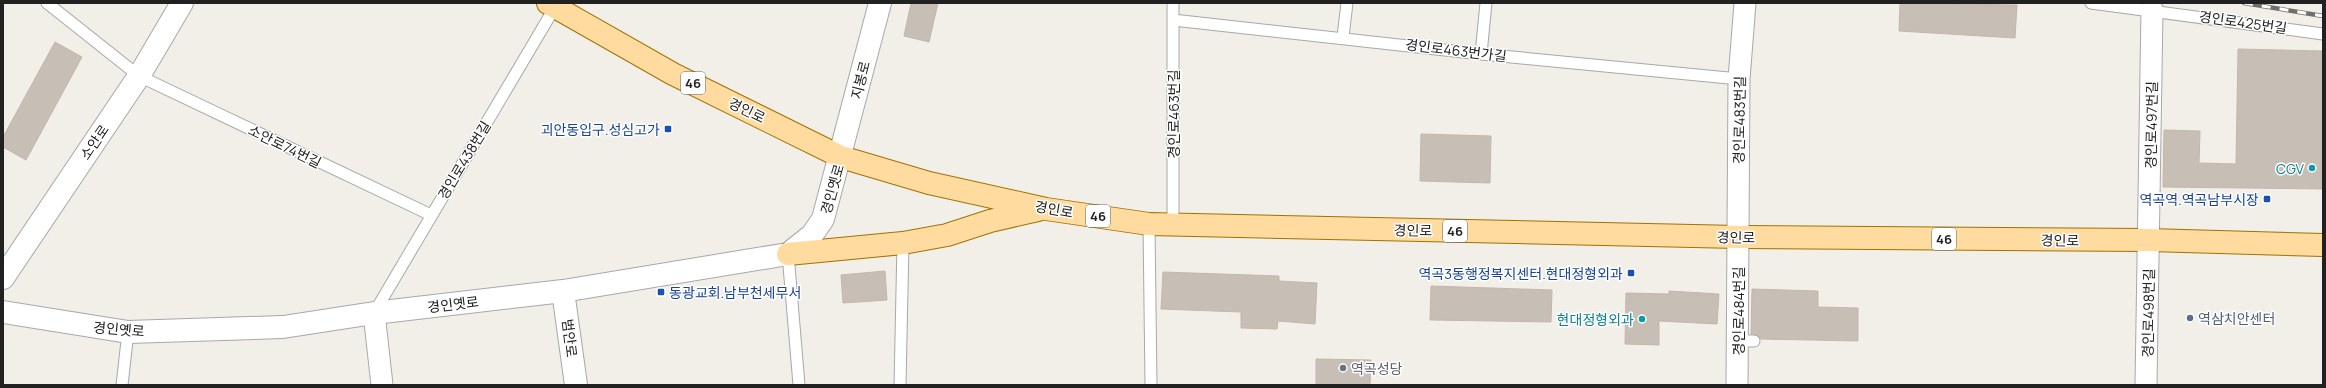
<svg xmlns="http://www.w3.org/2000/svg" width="2326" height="388" viewBox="0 0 2326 388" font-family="Manrope,'Noto Sans KR',sans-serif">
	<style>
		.building { fill: #c7beb6; stroke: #c4b7a9 }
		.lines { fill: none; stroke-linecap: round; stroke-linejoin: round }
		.service-casing { stroke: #a8a8a8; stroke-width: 13 }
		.minor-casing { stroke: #a8a8a8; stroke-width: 23 }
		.tertiary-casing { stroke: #a8a8a8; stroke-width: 24 }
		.primary-casing { stroke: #9e7300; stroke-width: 24 }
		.service { stroke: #fff; stroke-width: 11 }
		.minor { stroke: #fff; stroke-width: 21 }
		.tertiary { stroke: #fff; stroke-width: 22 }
		.primary { stroke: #ffdb9f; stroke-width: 22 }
		.rail-casing { stroke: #6f6f6f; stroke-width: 4.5 }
		.rail { stroke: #fff; stroke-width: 3; stroke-dasharray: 9; stroke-linecap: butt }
		.transit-dot { fill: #1a4fb4; stroke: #fff; stroke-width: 1.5 }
		.culture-dot { fill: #0f9aa8; stroke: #fff; stroke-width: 1.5 }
		.service-dot { fill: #5c6f8a; stroke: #fff; stroke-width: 1.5 }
		.worship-dot { fill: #6b7280; stroke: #fff; stroke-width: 1.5 }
		.labels { text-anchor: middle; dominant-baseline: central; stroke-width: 3; stroke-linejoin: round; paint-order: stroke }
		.shield { fill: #fff; stroke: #646464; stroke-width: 1 }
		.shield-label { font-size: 13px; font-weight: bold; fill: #212121 }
		.street-label { font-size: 14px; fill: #212121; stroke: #fff }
		.transit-label { font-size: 14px; fill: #164399; stroke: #fff; text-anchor: end }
		.culture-label { font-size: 14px; fill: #0d838f; stroke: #fff; text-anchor: end }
		.service-label { font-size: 14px; fill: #4e5e75; stroke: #fff; text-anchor: start }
		.worship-label { font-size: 14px; fill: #5b616d; stroke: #fff; text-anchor: start }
	</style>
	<rect width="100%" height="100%" fill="#f2efe8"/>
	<path class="building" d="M 911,3 L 938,3 L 929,42 L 904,36 Z
		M 1900,3 L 2017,5 L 2015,38 L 1899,31 Z
		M 55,42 L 82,57 L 26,160 L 3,147 L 3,137 Z
		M 2238,49 L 2323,51 L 2323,189 L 2163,187 L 2164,130 L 2200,131 L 2199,163 L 2236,164 Z
		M 1421,134 L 1491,136 L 1490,183 L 1420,181 Z
		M 885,271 L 887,300 L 843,303 L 841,275 Z
		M 1163,272 L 1279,276 L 1279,281 L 1317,283 L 1315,324 L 1278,321 L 1277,329 L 1241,328 L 1241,312 L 1161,309 Z
		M 1431,286 L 1552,290 L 1551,322 L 1430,320 Z
		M 1752,289 L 1818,291 L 1818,307 L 1858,308 L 1858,341 L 1761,339 L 1757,335 L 1751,334 Z
		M 1669,291 L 1719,294 L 1717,324 L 1659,321 L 1659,345 L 1625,344 L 1626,293 L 1669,294 Z
		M 1316,359 L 1371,360 L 1370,385 L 1316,385 Z"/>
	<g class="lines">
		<defs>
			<path id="service" d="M 47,3 L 139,76 L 431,215
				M 2091,3 L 2323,34
				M 1173,20 L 1481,54 L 1739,79
				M 1343,37 L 1347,3
				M 1481,54 L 1486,3
				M 1149,224 L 1151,385
				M 1173,225 L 1173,3
				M 788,254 L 799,385
				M 374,313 L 555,7
				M 1738,341 L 1754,341
				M 122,385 L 128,332
				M 900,385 L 903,243"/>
			<path id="minor" d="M 374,313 L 382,385
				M 1737,385 L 1739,79 L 1745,3
				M 2146,385 L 2152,9"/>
			<path id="tertiary" d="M 3,278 L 139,76 L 182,3
				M 563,291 L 576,385
				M 3,312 L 128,332 L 283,327 L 374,313 L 563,291 L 788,254 L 812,235 L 823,219 L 880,3"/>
			<path id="primary" d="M 548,3 L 673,74 L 841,157 L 929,183 L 1046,209 L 1149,224 L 1738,237 L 2149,240 L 2323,245
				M 788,254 L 903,243 L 947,235 L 990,221 L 1038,210"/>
		</defs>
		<use href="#service" class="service-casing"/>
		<use href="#minor" class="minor-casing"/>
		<use href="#tertiary" class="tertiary-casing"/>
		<use href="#primary" class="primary-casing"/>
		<use href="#service" class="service"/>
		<use href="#minor" class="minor"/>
		<use href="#tertiary" class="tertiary"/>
		<use href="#primary" class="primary"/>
		<defs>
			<path id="rail" d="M 2244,3 L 2323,16"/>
		</defs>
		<use href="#rail" class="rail-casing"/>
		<use href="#rail" class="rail"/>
	</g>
	<g class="transit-dot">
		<rect x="664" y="125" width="8" height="8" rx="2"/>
		<rect x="2263" y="195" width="8" height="8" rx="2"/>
		<rect x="1627" y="269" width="8" height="8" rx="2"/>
		<rect x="657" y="288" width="8" height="8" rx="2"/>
	</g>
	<g class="culture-dot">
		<circle cx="2312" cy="168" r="4"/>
		<circle cx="1642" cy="319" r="4"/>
	</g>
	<circle class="service-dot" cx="2190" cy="318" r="4"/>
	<circle class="worship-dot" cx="1343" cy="368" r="4"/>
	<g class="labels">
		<g class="shield">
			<rect x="681" y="72" width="24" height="22" rx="3"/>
			<rect x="1086" y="205" width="24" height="22" rx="3"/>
			<rect x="1443" y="220" width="24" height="22" rx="3"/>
			<rect x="1932" y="228" width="24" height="22" rx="3"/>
		</g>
		<g class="shield-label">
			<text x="693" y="83">46</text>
			<text x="1098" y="216">46</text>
			<text x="1455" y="231">46</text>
			<text x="1944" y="239">46</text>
		</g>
		<g class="street-label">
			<text transform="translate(2243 22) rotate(8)">경인로425번길</text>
			<text transform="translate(1456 50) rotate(7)">경인로463번가길</text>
			<text transform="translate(860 80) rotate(-76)">지봉로</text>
			<text transform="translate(747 110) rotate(26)">경인로</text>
			<text transform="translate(1173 114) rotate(-90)">경인로463번길</text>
			<text transform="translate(1739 120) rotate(-89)">경인로483번길</text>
			<text transform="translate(2151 125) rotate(-89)">경인로497번길</text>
			<text transform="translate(94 142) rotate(-56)">소안로</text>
			<text transform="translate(285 146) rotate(26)">소안로74번길</text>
			<text transform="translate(464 160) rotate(-59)">경인로438번길</text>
			<text transform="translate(832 189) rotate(-74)">경인옛로</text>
			<text transform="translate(1054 209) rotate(10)">경인로</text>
			<text transform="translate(1413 230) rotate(1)">경인로</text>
			<text transform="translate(1736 237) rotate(1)">경인로</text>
			<text transform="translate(2060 240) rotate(1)">경인로</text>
			<text transform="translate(453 304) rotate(-7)">경인옛로</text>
			<text transform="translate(1738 311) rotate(-90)">경인로484번길</text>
			<text transform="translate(2148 313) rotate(-89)">경인로498번길</text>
			<text transform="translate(119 329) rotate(5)">경인옛로</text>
			<text transform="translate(570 338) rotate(83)">범안로</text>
		</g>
		<g class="transit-label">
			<text x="660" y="129">괴안동입구.성심고가</text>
			<text x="2259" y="199">역곡역.역곡남부시장</text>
			<text x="1623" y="273">역곡3동행정복지센터.현대정형외과</text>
			<text x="669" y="292" text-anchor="start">동광교회.남부천세무서</text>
		</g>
		<g class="culture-label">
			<text x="2304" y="168">CGV</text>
			<text x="1634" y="319">현대정형외과</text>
		</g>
		<g class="service-label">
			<text x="2198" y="318">역삼치안센터</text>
		</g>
		<g class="worship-label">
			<text x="1351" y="368">역곡성당</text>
		</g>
	</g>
	<rect width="2326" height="388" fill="none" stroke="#212121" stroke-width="8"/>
</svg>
